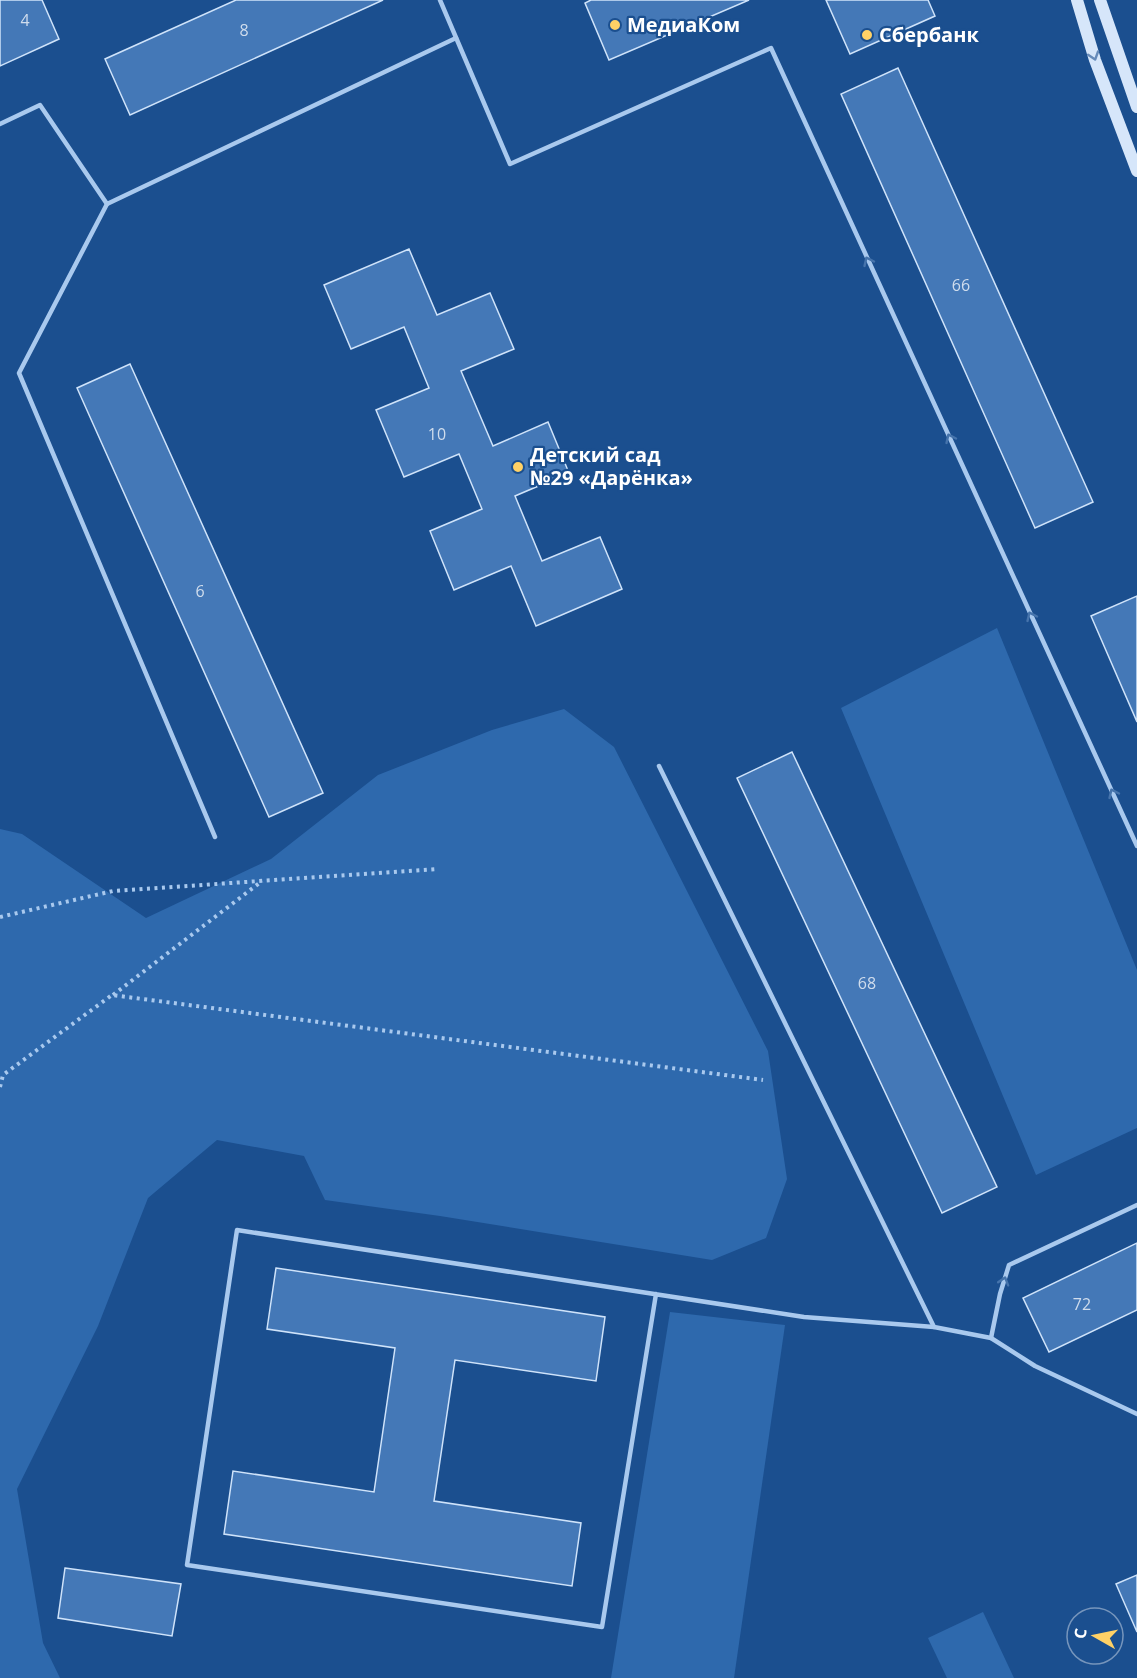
<svg xmlns="http://www.w3.org/2000/svg" width="1137" height="1678" font-family="'Open Sans',sans-serif">
<rect width="100%" height="100%" fill="#1b4f8f"/>
<g fill="#2e69ad">
<path d="M997,628L1137,970V1128L1036,1175L841,708Z"/>
<path d="M564,709L614,747L768,1051L787,1179L766,1238L712,1260L440,1216L325,1200L304,1156L217,1140L148,1198L98,1326L17,1489L43,1643L60,1678H0V829L22,834L146,918L271,859L378,775L492,730Z"/>
<path d="M670,1312L785,1325L734,1678H611Z"/>
<path d="M983,1612L1014,1678H947L928,1638Z"/>
</g>
<g fill="#4478b7" stroke="#cfe3fa" stroke-width="1.5">
<path d="M0,0H42L59,39L0,66Z"/>
<path d="M236,0H383L130,115L105,59Z"/>
<path d="M591,0H749L609,60L585,3Z"/>
<path d="M826,0H928L935,16L850,54Z"/>
<path d="M898,68L1093,502L1035,528L841,94Z"/>
<path d="M409,249L437,315L490,293L514,349L461,371L493,446L548,422L569,473L515,496L542,561L600,537L622,589L536,626L511,566L454,590L430,531L482,509L459,454L404,477L376,410L429,388L404,327L351,349L324,285Z"/>
<path d="M130,364L323,793L269,817L77,388Z"/>
<path d="M1137,596V722L1091,616Z"/>
<path d="M792,752L997,1187L942,1213L737,778Z"/>
<path d="M1137,1243V1310L1049,1352L1023,1298Z"/>
<path d="M276,1268L605,1317L596,1381L455,1360L434,1501L581,1523L572,1586L224,1534L233,1471L374,1492L395,1348L267,1329Z"/>
<path d="M65,1568L181,1584L172,1636L58,1618Z"/>
<path d="M1137,1575V1632L1116,1584Z"/>
</g>
<g fill="none" stroke-linecap="round" stroke-linejoin="round">
<g stroke="#a9c9ee" stroke-width="4" stroke-dasharray="3 4.5" stroke-linecap="butt">
<path d="M0,917L113,891L437,869"/>
<path d="M113,995L262,881"/>
<path d="M0,1087L3,1075L112,995L763,1080"/>
</g>
<g stroke="#a9c9ee" stroke-width="4.5">
<path d="M440,0L510,164L771,48L1137,846"/>
<path d="M0,124L40,105L107,204L456,38"/>
<path d="M107,204L19,373L215,837"/>
<path d="M659,766L934,1327L991,1338L1035,1366L1137,1414"/>
<path d="M656,1294L602,1627L187,1565L237,1230L804,1317L934,1327"/>
<path d="M991,1338L1000,1294L1009,1265L1137,1205"/>
</g>
<g stroke="#d6e6fa" stroke-width="12">
<path d="M1077,0L1095,60L1137,171"/>
<path d="M1100,0L1137,107"/>
</g>
</g>
<defs><path id="oneway-chevron" d="M-2-3.5L2.5 0L-2 3.5" fill="none" stroke-width="1.6" stroke-linecap="round" stroke-linejoin="round" transform="scale(1.5)"/></defs>
<use stroke="#668bba" href="#oneway-chevron" transform="translate(1094 56) rotate(72)"/>
<g stroke="#4674ac">
<use href="#oneway-chevron" transform="translate(868 261) rotate(-115)"/>
<use href="#oneway-chevron" transform="translate(950 438) rotate(-115)"/>
<use href="#oneway-chevron" transform="translate(1031 616) rotate(-115)"/>
<use href="#oneway-chevron" transform="translate(1113 793) rotate(-115)"/>
<use href="#oneway-chevron" transform="translate(1004 1281) rotate(-73)"/>
</g>
<g fill="#ffd166" stroke="#1b4f8f" stroke-width="2">
<circle cx="615" cy="25" r="6"/>
<circle cx="867" cy="35" r="6"/>
<circle cx="518" cy="467" r="6"/>
</g>
<g text-anchor="middle" stroke-width="4.5" stroke-linejoin="round" paint-order="stroke">
<g font-size="16" fill="#d0dded">
<text x="25" y="26">4</text>
<text x="244" y="36">8</text>
<text x="961" y="291">66</text>
<text x="437" y="440">10</text>
<text x="200" y="597">6</text>
<text x="867" y="989">68</text>
<text x="1082" y="1310">72</text>
</g>
<g font-size="20" font-weight="bold" fill="#fff" stroke="#1b4f8f" text-anchor="start">
<text x="627" y="32">МедиаКом</text>
<text x="879" y="42">Сбербанк</text>
<text x="530" y="462">Детский сад<tspan x="530" dy="23">№29 «Дарёнка»</tspan></text>
</g>
</g>
<g transform="translate(1095 1636) rotate(279)"><circle r="28" fill="#1b4f8f" stroke="#7695bc" stroke-width="1.5"/>
<path d="M0-4.5L10 22L0 15L-10 22Z" fill="#ffd166"/>
<text y="-9" font-size="16" font-weight="bold" text-anchor="middle" fill="#ffffff">С</text>
</g>
</svg>
